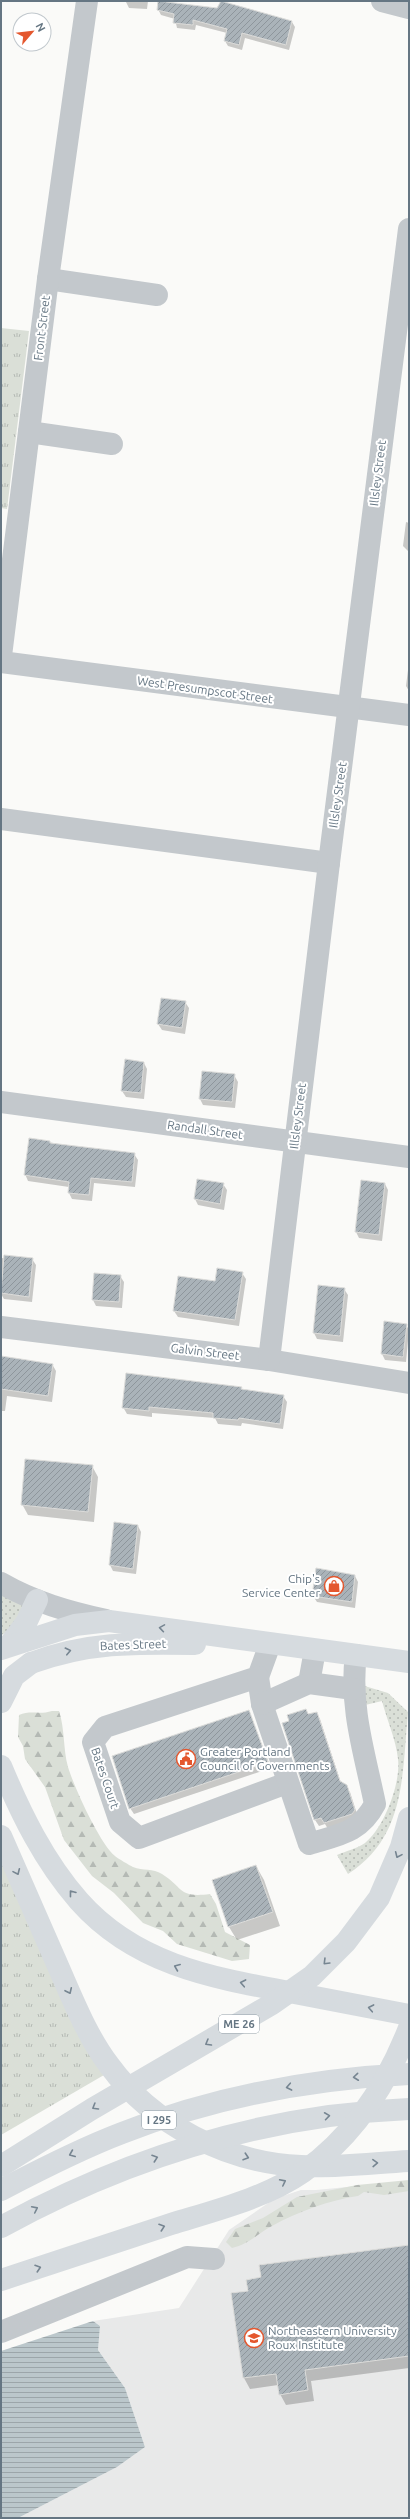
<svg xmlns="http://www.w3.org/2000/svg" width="410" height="2519" font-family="Ubuntu,sans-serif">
<defs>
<pattern id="grass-dots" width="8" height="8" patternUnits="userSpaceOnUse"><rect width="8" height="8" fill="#dadfd7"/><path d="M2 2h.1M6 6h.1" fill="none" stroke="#b4b9b4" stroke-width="1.8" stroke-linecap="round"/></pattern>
<pattern id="forest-firs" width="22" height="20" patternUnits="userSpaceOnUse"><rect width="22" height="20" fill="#dadfd7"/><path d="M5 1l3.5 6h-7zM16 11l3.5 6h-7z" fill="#b4b9b4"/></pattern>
<pattern id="park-tufts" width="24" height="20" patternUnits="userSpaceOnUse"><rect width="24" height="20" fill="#dadfd7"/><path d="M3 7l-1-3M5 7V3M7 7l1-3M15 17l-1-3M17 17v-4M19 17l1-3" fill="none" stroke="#b4b9b4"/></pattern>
<pattern id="water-rules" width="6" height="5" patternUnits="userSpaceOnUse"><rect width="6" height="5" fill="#bbc7cb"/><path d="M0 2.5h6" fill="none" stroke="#9ca6aa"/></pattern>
<pattern id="building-hatch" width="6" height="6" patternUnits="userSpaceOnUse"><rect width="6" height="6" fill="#aab3b9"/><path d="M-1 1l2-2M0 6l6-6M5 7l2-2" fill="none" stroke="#8e969c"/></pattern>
</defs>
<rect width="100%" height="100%" fill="#fafaf8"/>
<path fill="#e8e9e9" d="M409,2181V2518H18L117,2467L145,2447L125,2388L98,2350L100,2326L93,2321L179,2308L229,2230L274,2199L301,2190H316Z"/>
<g fill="url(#grass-dots)">
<path d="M1,1586L31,1601L19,1627L1,1635Z"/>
<path d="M358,1684L388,1693L408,1712C402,1775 406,1837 348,1874L337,1855C346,1851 358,1848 365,1843C384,1828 401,1783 398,1759C396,1740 387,1720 382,1701L361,1706Z"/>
</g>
<g fill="url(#forest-firs)">
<path d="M52,1711H59C65,1729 63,1749 68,1767C74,1787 100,1844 115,1856C117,1858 131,1866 133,1867C143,1871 153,1868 162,1874C184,1888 178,1898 210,1894L216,1904L225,1932L250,1945L249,1959L232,1961L177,1944L163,1931L143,1923L114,1893L92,1876L64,1840L45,1787L25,1759L23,1746L18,1737L19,1715C30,1710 40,1715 52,1711Z"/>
<path d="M409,2180V2191L384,2195L364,2192L358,2196C330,2200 297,2212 272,2226C257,2234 248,2245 232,2248L226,2242L235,2229L263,2218L297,2197L357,2185Z"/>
</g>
<g fill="url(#park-tufts)">
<path d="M1,328L29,331L7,509L1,508Z"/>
<path d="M1,1860L104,2075L1,2135Z"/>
</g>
<path fill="url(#water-rules)" d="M93,2321L100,2326L98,2350L125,2388L145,2447L117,2467L18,2518H1V2351Z"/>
<g fill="#0003">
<path d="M148,1L147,9L129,8L126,2Z"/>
<path d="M220,2L292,22L295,27L289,50L245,38L242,50L228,46L225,41L227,33L196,25L195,30L177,28L175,19L161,15L158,9H218Z"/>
<path d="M406,522L409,523V552L403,546Z"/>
<path d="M409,662V691L406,686Z"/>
<path d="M162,999L185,1002L189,1008L185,1034L162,1030L158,1024Z"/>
<path d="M144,1063L147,1069L144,1099L126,1097L122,1091Z"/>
<path d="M234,1075L238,1082L235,1108L203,1105L200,1099Z"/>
<path d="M30,1139L94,1150L134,1154L138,1160L135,1187L94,1183L92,1201L72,1199L69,1193V1187L28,1181L25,1174Z"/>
<path d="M198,1180L223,1184L227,1190L224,1210L198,1205L195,1199Z"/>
<path d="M385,1184L388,1190L382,1241L359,1238L356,1232Z"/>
<path d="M1,1258L32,1259L36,1265L32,1302L4,1299L1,1294Z"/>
<path d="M242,1273L246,1279L239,1326L178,1317L174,1311Z"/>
<path d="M120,1276L124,1282L122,1308L96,1306L93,1300Z"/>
<path d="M344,1289L348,1295L343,1342L317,1339L314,1333Z"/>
<path d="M406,1325L409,1330L406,1362L385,1360L382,1354Z"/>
<path d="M1,1358L52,1364L56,1371L52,1402L7,1396L5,1411H1Z"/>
<path d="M241,1388L243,1391L283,1396L287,1402L283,1429L242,1423L241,1426L218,1424L215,1418L152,1413V1417L127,1414L123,1407Z"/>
<path d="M92,1466L98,1477L94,1522L28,1515L22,1504Z"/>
<path d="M115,1523L138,1526L141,1532L136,1574L113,1571L110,1565Z"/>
<path d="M355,1576L358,1582L355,1608L317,1602L313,1596Z"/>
<path d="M306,1710L309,1715L316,1713L320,1719L341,1783L350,1792L358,1817L328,1829L325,1824L319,1826L315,1820L290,1722Z"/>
<path d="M249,1711L271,1768L134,1814L130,1808Z"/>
<path d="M256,1866L264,1880L280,1926L237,1940L229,1927L213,1881Z"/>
<path d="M409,2246V2368L311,2381L314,2401L286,2405L280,2394L278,2385L250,2389L244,2378L232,2294L249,2292Z"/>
</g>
<g fill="url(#building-hatch)" stroke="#dcdcda">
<path d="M158,1L217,8L221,1L292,21L286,45L242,33L239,45L224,41L227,29L193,20V25L173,23L174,14L157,10Z"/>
<path d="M161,998L186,1001L182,1028L157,1024Z"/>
<path d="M125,1059L144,1062L141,1093L121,1091Z"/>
<path d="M202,1071L235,1074L232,1102L199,1099Z"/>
<path d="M29,1138L50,1141V1143L135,1153L132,1182L91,1178L89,1195L68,1193L69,1182L24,1175Z"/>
<path d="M197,1179L224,1183L220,1204L194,1199Z"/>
<path d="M361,1180L385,1183L379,1235L355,1232Z"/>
<path d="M4,1255L33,1258L29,1297L1,1293Z"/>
<path d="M217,1268L243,1272L235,1320L173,1311L178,1276L215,1281Z"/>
<path d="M94,1273L121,1275L119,1302L92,1300Z"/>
<path d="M318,1285L345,1288L340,1336L313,1333Z"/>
<path d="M384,1321L407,1324L403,1357L381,1354Z"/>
<path d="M1,1356L53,1364L48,1396L1,1389Z"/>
<path d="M126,1373L242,1387L241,1389L284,1395L280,1424L239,1418L238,1420L213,1418V1413L149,1407V1411L122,1408Z"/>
<path d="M25,1459L93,1465L88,1512L21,1505Z"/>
<path d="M114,1522L138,1525L133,1569L109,1565Z"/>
<path d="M316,1568L355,1575L352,1602L312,1596Z"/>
<path d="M306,1709L308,1714L317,1712L340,1781L347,1785L355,1810L352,1814L324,1823L321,1818L314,1820L282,1723L289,1721L287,1715Z"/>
<path d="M249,1710L268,1762L129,1809L112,1756Z"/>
<path d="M256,1865L273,1912L228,1927L212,1880Z"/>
<path d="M409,2245V2356L305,2370L308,2390L279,2395L276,2374L243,2378L231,2293L248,2291L246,2280L261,2277L259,2265Z"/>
</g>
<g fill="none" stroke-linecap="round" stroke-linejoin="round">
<g stroke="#c3c8cc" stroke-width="22">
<path d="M382,1L409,8"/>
<path d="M48,279L157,295"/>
<path d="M29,432L112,444"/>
<path d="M1,656L48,279L87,1"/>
<path d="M1,662L409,715"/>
<path d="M1,819L329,863"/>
<path d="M1,1102L409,1157"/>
<path d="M1,1327L269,1360L409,1383"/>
<path d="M269,1360L329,863L409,229"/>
<path d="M1,1583C34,1602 69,1612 106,1620"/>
<path d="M270,1644L258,1677L105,1727L93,1742L120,1822L139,1838L287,1783"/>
<path d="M258,1677L262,1704L309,1844C338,1835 360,1833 375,1804C365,1755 349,1706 356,1655"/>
<path d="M309,1683L315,1650"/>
<path d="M262,1704L309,1683L353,1689"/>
<path d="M1,2332L187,2257L214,2259"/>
</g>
<g stroke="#d6dbdf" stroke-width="22">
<path d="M10,1644L26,1623L37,1600"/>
<path d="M1,1649L75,1625L109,1621L409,1662"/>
<path d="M31,1663C89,1642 134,1643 195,1644"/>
</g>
<g stroke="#d6dbdf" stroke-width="22">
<path d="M1,1702L14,1676L31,1663"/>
<path d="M1,1766C21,1814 44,1861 79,1901C134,1963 208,1977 284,1991C326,1999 367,2007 409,2015"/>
<path d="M1,1836C20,1880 39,1923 58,1966C73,2000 87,2036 109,2065C152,2124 227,2163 301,2166C336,2168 373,2163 409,2161"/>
<path d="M1,2166L92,2109L272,2004L312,1976L346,1942L379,1898L401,1847L409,1818"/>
<path d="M1,2190C41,2169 80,2149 122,2133C213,2097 311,2079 409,2074"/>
<path d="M1,2227C127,2158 265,2115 409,2109"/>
<path d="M1,2280C58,2261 114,2243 171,2224C213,2211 266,2198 303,2172C353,2137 387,2084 409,2028"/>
</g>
</g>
<defs><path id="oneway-chevron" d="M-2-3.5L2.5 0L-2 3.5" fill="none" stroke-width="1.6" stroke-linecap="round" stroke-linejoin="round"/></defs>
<g stroke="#768591">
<use href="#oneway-chevron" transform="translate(162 1628) rotate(-171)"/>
<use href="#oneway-chevron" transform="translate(68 1651) rotate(-13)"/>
<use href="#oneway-chevron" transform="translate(398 1855) rotate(114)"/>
<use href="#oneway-chevron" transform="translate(17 1872) rotate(66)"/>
<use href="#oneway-chevron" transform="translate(72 1893) rotate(-128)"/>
<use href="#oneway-chevron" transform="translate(326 1962) rotate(135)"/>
<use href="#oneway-chevron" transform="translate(177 1967) rotate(-158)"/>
<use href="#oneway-chevron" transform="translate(243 1983) rotate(-169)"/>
<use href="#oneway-chevron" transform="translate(69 1991) rotate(65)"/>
<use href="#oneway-chevron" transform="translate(371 2008) rotate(-169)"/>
<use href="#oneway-chevron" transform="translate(208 2043) rotate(150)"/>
<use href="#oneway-chevron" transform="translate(356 2077) rotate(174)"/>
<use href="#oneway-chevron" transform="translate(289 2087) rotate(169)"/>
<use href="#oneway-chevron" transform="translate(95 2107) rotate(149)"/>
<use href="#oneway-chevron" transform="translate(327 2116) rotate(-8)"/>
<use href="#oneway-chevron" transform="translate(72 2154) rotate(157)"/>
<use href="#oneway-chevron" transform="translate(246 2157) rotate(18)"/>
<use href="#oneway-chevron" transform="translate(155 2158) rotate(-19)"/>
<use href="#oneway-chevron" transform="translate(375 2163) rotate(-2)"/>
<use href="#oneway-chevron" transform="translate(283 2182) rotate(-27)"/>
<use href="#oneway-chevron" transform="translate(35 2209) rotate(-26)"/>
<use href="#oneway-chevron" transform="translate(162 2227) rotate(-19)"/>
<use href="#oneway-chevron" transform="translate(38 2268) rotate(-18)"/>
</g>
<defs>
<symbol id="shop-ring" viewBox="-11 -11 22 22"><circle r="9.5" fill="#fff" stroke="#e4572e" stroke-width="1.5"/><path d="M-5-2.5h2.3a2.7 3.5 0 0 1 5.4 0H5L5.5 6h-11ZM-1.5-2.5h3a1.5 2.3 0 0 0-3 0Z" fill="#e4572e"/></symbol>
<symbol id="civic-ring" viewBox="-11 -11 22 22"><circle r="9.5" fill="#fff" stroke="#e4572e" stroke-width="1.5"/><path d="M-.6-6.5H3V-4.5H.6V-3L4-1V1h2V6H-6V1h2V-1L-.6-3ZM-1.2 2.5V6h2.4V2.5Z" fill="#e4572e"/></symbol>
<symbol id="university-ring" viewBox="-11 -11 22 22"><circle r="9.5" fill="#fff" stroke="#e4572e" stroke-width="1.5"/><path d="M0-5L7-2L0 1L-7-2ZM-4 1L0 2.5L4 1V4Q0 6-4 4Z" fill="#e4572e"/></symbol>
</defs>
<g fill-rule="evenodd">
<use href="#shop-ring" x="323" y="1575" width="22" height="22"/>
<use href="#civic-ring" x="175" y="1748" width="22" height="22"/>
<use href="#university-ring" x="243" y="2327" width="22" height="22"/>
</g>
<g text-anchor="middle" stroke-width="4" stroke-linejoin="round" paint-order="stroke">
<g fill="#fff" stroke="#939fa8" stroke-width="1">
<rect x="219" y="2015" width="40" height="18" rx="3"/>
<rect x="142" y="2111" width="34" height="18" rx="3"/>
</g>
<g font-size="11" font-weight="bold" fill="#657683">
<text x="239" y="2028">ME 26</text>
<text x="159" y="2124">I 295</text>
</g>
<g font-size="12" fill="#657683" stroke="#fff">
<text transform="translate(42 328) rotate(-83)" y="4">Front Street</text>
<text transform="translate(378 473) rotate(-83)" y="4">Illsley Street</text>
<text transform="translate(205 690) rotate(8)" y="4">West Presumpscot Street</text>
<text transform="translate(338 795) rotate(-82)" y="4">Illsley Street</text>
<text transform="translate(298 1116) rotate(-83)" y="4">Illsley Street</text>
<text transform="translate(205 1130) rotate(8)" y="4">Randall Street</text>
<text transform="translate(205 1352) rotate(7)" y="4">Galvin Street</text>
<text transform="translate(133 1645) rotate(-2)" y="4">Bates Street</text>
<text transform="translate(105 1778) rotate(71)" y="4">Bates Court</text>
</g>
<g font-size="12" fill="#657683" stroke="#fff" text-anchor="start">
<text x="320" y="1583" text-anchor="end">Chip's<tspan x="320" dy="14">Service Center</tspan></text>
<text x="200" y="1756">Greater Portland<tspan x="200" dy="14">Council of Governments</tspan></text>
<text x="268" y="2335">Northeastern University<tspan x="268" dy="14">Roux Institute</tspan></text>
</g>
</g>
<rect width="410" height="2519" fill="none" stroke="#657683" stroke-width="4"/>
<g transform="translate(32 32) rotate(62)"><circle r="19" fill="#ffffff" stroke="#c1c8cd"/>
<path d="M0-3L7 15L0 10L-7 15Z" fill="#e4572e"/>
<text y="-6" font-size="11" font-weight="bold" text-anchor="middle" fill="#657683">N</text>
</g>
</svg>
